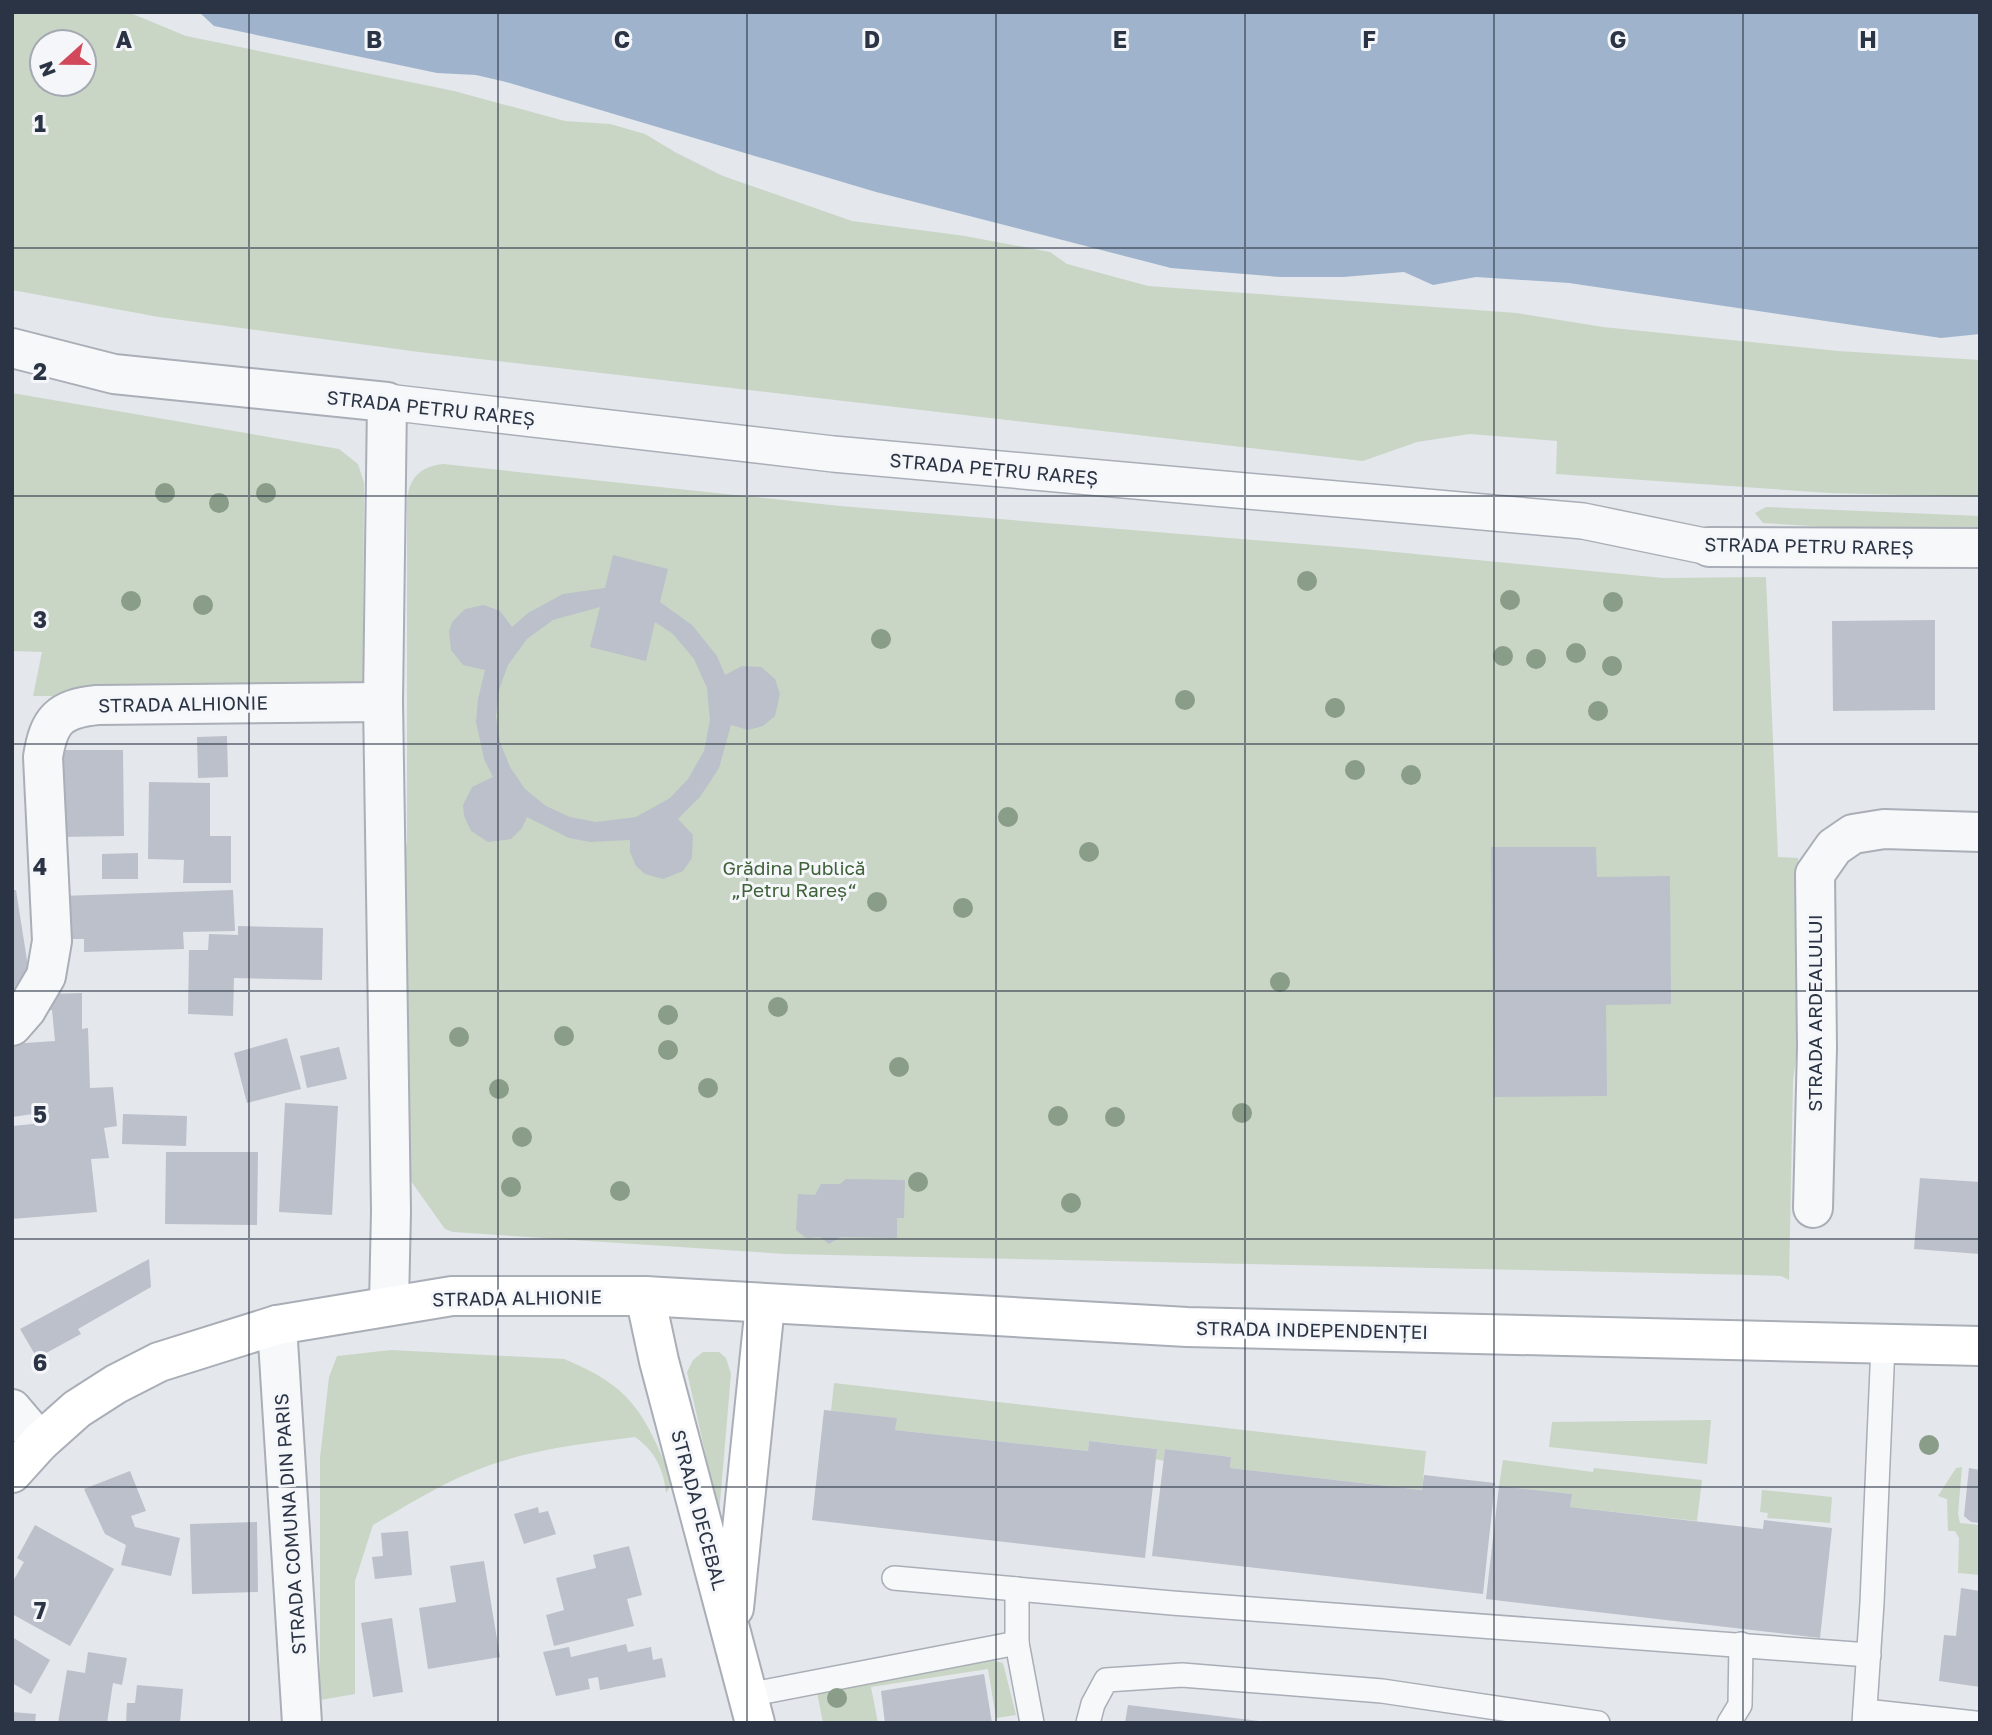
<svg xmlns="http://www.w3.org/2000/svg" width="1992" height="1735" font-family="'Golos Text',sans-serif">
<rect width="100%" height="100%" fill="#e4e7ec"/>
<g fill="#c9d6c5" fill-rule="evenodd">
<path d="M12,12H128L186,36L454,91L565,121L610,124L645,134L675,152L723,176L852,221L965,236L1050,252L1067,264L1148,286L1517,313L1603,327L1838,351L1980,360V497L1829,493L1556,474L1557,441L1470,434L1417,442L1363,461L419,352L159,317L12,290ZM42,42H84V84H42Z"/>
<path d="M12,393L339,449L358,464L364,483L363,696H33L42,652L12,651Z"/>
<path d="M443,464L840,506L1364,549L1663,578L1766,577L1778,857L1798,858L1801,1019L1793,1081L1789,1280L1781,1276L1752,1275L785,1254L453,1232L445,1229L408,1177L405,844L407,845V500C409,478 421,466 443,464Z"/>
<path d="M1766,507L1980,516V530L1863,529L1763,523L1755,513Z"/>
<path d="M391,1350L564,1359C635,1388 644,1415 673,1481L666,1493C664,1469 654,1450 635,1437C581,1444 523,1450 472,1472C437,1486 406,1506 373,1525L355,1581V1694L320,1700V1458L329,1377L337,1356Z"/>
<path d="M703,1352H719L726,1358L731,1374L719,1514L687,1372L693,1360Z"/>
<path d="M834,1383L1426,1451L1422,1490L1230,1468L1231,1457L1165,1449L1164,1461L1156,1459L1157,1449L1089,1441L1088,1451L895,1430L896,1418L831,1411Z"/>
<path d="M1711,1420L1707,1464L1549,1447L1552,1422Z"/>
<path d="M1503,1460L1593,1472L1594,1468L1702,1480L1697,1521L1570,1507L1571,1494L1499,1486Z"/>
<path d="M1962,1467L1958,1514L1960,1523L1980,1525V1575L1958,1573L1959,1538L1955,1531H1948L1947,1499L1938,1496L1956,1468Z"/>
<path d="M1762,1490L1832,1497L1830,1523L1767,1518L1768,1513L1760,1512Z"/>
<path d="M981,1658L1003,1663L1016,1715L996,1718L988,1669L871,1687L878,1723H823L817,1692Z"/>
</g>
<path fill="#9fb4cc" d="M199,12H1980V334L1941,338L1569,283L1476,277L1433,285L1404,272L1343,277H1280L1171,268L876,192L506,82L476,75L437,73L214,26Z"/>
<g fill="#bbc0ca" fill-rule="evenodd">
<path d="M613,555L668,569L660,602L692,625L717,656L725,675L742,666L761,667L775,679L780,694L775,716L763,726L748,730L731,725L719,768L700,797L678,819L693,835L692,858L683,871L663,879L645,874L636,866L630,852V840L590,842L569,838L527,817L522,828L511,839L488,842L471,831L464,816L463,805L472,787L493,777L484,759L476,722L478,699L485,670L463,665L451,650L449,632L452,622L465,609L484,605L500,611L512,627L528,613L563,594L605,588ZM600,607L590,647L646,661L655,622L673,634L694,659L707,688L710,720L704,751L688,779L670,798L636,817L596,822L570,817L546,806L525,789L510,767L500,742L496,716L499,690L508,665L527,639L553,620Z"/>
<path d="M1935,620V710L1833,711L1832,621Z"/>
<path d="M227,736L228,777L198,778L197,737Z"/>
<path d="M58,750H123L124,836L59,837Z"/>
<path d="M149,782L210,783V836H231V883H183L184,860L148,859Z"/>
<path d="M1491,847H1596L1597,877L1670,876L1671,1004L1606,1005L1607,1096L1494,1097Z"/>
<path d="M138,853V879H102V854Z"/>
<path d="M12,890H16L31,986L14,988L15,1000H12Z"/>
<path d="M233,890L235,931L183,932L184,949L84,952V939H63L61,896Z"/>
<path d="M238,926L323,928L322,980L234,978L233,1016L188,1014L189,950H208L209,934L238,935Z"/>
<path d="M82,993V1029L88,1028L90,1088L113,1087L117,1126L104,1128L109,1158L91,1159L97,1212L12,1219V1126L33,1124V1114L12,1117V1044L55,1041L52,1010L41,1011L51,994Z"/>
<path d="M287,1038L301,1089L247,1103L234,1053Z"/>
<path d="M339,1047L347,1079L307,1088L300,1056Z"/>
<path d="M285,1103L338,1106L332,1215L279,1212Z"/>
<path d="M123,1114L187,1116L186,1146L122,1144Z"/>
<path d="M166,1152H258L257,1225L165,1224Z"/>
<path d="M1920,1178L1980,1182V1254L1914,1249Z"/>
<path d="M846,1179L905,1180L904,1218H897V1238L840,1237L829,1244L820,1237L806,1238L796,1230L798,1194L815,1195L821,1184H840Z"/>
<path d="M149,1259L151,1287L78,1329L81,1334L37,1358L20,1329Z"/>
<path d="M824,1410L897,1418L895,1430L1088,1451L1089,1441L1157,1449L1145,1558L812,1520Z"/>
<path d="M1165,1449L1231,1457L1230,1468L1422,1490L1424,1475L1495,1483L1483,1594L1152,1556Z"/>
<path d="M1969,1468L1980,1470V1523L1971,1522L1964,1516Z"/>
<path d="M130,1471L146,1511L131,1516L135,1527L180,1538L171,1576L121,1565L126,1545L105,1534L84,1489Z"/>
<path d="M1499,1486L1572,1494L1570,1507L1763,1529L1764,1520L1832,1528L1820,1638L1486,1599Z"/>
<path d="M538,1507L539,1513L548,1511L556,1534L524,1544L514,1514Z"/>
<path d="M257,1522L258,1592L192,1594L190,1524Z"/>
<path d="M35,1525L114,1569L70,1646L12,1614V1583L24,1562L17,1558Z"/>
<path d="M408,1531L412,1575L375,1579L372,1557L383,1556L381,1533Z"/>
<path d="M629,1546L642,1595L627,1599L634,1626L554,1646L546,1615L564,1610L556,1578L596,1568L593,1555Z"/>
<path d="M484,1561L500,1657L428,1669L419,1608L456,1602L450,1566Z"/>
<path d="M1961,1588L1980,1591V1687L1939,1681L1944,1635L1956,1636Z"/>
<path d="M392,1618L403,1692L373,1697L361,1623Z"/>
<path d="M12,1637L50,1660L31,1694L12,1683Z"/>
<path d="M626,1644L628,1652L651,1647L653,1660L662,1658L666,1677L600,1690L598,1677L588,1679L590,1689L556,1696L543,1652L569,1647L571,1657Z"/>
<path d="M88,1652L127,1658L122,1685L113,1683L107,1723H58L67,1670L85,1673Z"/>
<path d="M984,1674L992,1723H885L881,1691Z"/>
<path d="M137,1685L183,1689L180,1723H126L127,1703H135Z"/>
<path d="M1128,1705L1259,1721V1723H1125Z"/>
<path d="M12,1712L36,1714L35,1723H12Z"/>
</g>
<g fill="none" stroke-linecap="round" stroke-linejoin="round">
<defs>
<g id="service">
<path d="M894,1578L1172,1603L1869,1655"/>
<path d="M1017,1589V1643L1032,1723"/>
<path d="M748,1695L1017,1643"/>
<path d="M1865,1711L1975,1723"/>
<path d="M1088,1723L1093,1704L1106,1680L1182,1675L1382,1691L1598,1723"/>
<path d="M1729,1723L1740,1705L1741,1644"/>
<path d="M1864,1723L1872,1603L1883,1345"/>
</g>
<path id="pedestrian" d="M387,402L833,454L1583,521L1709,547"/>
<g id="minor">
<path d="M12,348L114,374L387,402L383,702L391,1211L389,1304"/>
<path d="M1709,547L1980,548"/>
<path d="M12,1026L26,1010L46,976L52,941L43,757C49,720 59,709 97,705L383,702"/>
<path d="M1813,1208L1817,1047L1815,874L1834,847L1853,834L1884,829L1980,832"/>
<path d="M277,1325L302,1723"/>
<path d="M12,1409L40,1442"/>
</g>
<g id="secondary">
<path d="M645,1296L659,1361L755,1723"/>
<path d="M12,1473L40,1442L77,1409L116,1384L159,1362L277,1325L452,1296H645L1187,1327L1980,1346"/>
<path d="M734,1608L765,1305"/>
</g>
</defs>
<use href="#service" stroke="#a9aeb7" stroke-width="26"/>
<use href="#pedestrian" stroke="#a9aeb7" stroke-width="38"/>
<use href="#minor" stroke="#a9aeb7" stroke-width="42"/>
<use href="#secondary" stroke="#a9aeb7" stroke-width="42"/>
<use href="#service" stroke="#f7f8fa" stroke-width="23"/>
<use href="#pedestrian" stroke="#f7f8fa" stroke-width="35"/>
<use href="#minor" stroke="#f7f8fa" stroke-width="38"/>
<use href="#secondary" stroke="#fff" stroke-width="38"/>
</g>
<g fill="#899d89">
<circle cx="165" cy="493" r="10"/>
<circle cx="266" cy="493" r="10"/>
<circle cx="219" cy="503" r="10"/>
<circle cx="1307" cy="581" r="10"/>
<circle cx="1510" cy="600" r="10"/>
<circle cx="131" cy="601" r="10"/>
<circle cx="1613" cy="602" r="10"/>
<circle cx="203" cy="605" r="10"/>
<circle cx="881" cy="639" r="10"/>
<circle cx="1576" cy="653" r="10"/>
<circle cx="1503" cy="656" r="10"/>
<circle cx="1536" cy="659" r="10"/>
<circle cx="1612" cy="666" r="10"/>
<circle cx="1185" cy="700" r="10"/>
<circle cx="1335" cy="708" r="10"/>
<circle cx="1598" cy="711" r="10"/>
<circle cx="1355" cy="770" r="10"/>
<circle cx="1411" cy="775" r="10"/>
<circle cx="1008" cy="817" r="10"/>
<circle cx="1089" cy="852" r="10"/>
<circle cx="877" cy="902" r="10"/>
<circle cx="963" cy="908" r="10"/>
<circle cx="1280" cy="982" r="10"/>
<circle cx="778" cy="1007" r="10"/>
<circle cx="668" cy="1015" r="10"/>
<circle cx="564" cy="1036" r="10"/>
<circle cx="459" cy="1037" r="10"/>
<circle cx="668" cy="1050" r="10"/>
<circle cx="899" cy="1067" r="10"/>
<circle cx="708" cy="1088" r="10"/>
<circle cx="499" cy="1089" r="10"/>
<circle cx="1242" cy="1113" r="10"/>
<circle cx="1058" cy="1116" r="10"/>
<circle cx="1115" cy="1117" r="10"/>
<circle cx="522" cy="1137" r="10"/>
<circle cx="918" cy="1182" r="10"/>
<circle cx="511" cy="1187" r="10"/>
<circle cx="620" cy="1191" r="10"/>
<circle cx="1071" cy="1203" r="10"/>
<circle cx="1929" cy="1445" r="10"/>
<circle cx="837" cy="1698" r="10"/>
</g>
<path fill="none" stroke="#2b3445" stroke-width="2" stroke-opacity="0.55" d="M249,12V1723M498,12V1723M747,12V1723M996,12V1723M1245,12V1723M1494,12V1723M1743,12V1723M12,248H1980M12,496H1980M12,744H1980M12,991H1980M12,1239H1980M12,1487H1980"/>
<g text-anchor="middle" stroke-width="6" stroke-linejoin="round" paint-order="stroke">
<g font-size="19" fill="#2b3445" stroke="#f4f6f9">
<text transform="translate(431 408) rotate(6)" y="7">STRADA PETRU RAREȘ</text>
<text transform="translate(994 469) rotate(5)" y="7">STRADA PETRU RAREȘ</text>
<text transform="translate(1809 546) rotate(1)" y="7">STRADA PETRU RAREȘ</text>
<text transform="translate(183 704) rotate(-1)" y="7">STRADA ALHIONIE</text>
<text transform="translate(1815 1013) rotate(-90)" y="7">STRADA ARDEALULUI</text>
<text transform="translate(517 1298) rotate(-1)" y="7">STRADA ALHIONIE</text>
<text transform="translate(1312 1330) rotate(1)" y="7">STRADA INDEPENDENȚEI</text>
<text transform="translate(699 1510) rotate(75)" y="7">STRADA DECEBAL</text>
<text transform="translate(290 1524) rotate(-94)" y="7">STRADA COMUNA DIN PARIS</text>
</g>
<g font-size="19" fill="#3f6138" stroke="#f4f6f9">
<text x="794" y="875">Grădina Publică<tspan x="794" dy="22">„Petru Rareș“</tspan></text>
</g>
</g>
<g font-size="23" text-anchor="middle" font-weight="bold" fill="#2b3445" stroke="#f4f6f9" stroke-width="6" stroke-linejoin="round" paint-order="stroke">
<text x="124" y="48">A</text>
<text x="374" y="48">B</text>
<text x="622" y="48">C</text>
<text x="872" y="48">D</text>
<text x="1120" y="48">E</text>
<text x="1369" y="48">F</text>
<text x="1618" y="48">G</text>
<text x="1868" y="48">H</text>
<text x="40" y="132">1</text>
<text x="40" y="380">2</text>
<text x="40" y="628">3</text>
<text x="40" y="875">4</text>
<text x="40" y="1123">5</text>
<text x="40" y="1371">6</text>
<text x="40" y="1619">7</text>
</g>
<rect width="1992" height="1735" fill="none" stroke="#2b3445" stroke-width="28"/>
<g transform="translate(63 63) rotate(249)"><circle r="33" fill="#f4f6f9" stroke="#a4a8b1" stroke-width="2"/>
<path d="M0-5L12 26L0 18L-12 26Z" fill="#d1495b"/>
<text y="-10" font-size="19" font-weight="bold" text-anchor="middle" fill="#2b3445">N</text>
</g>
</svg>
